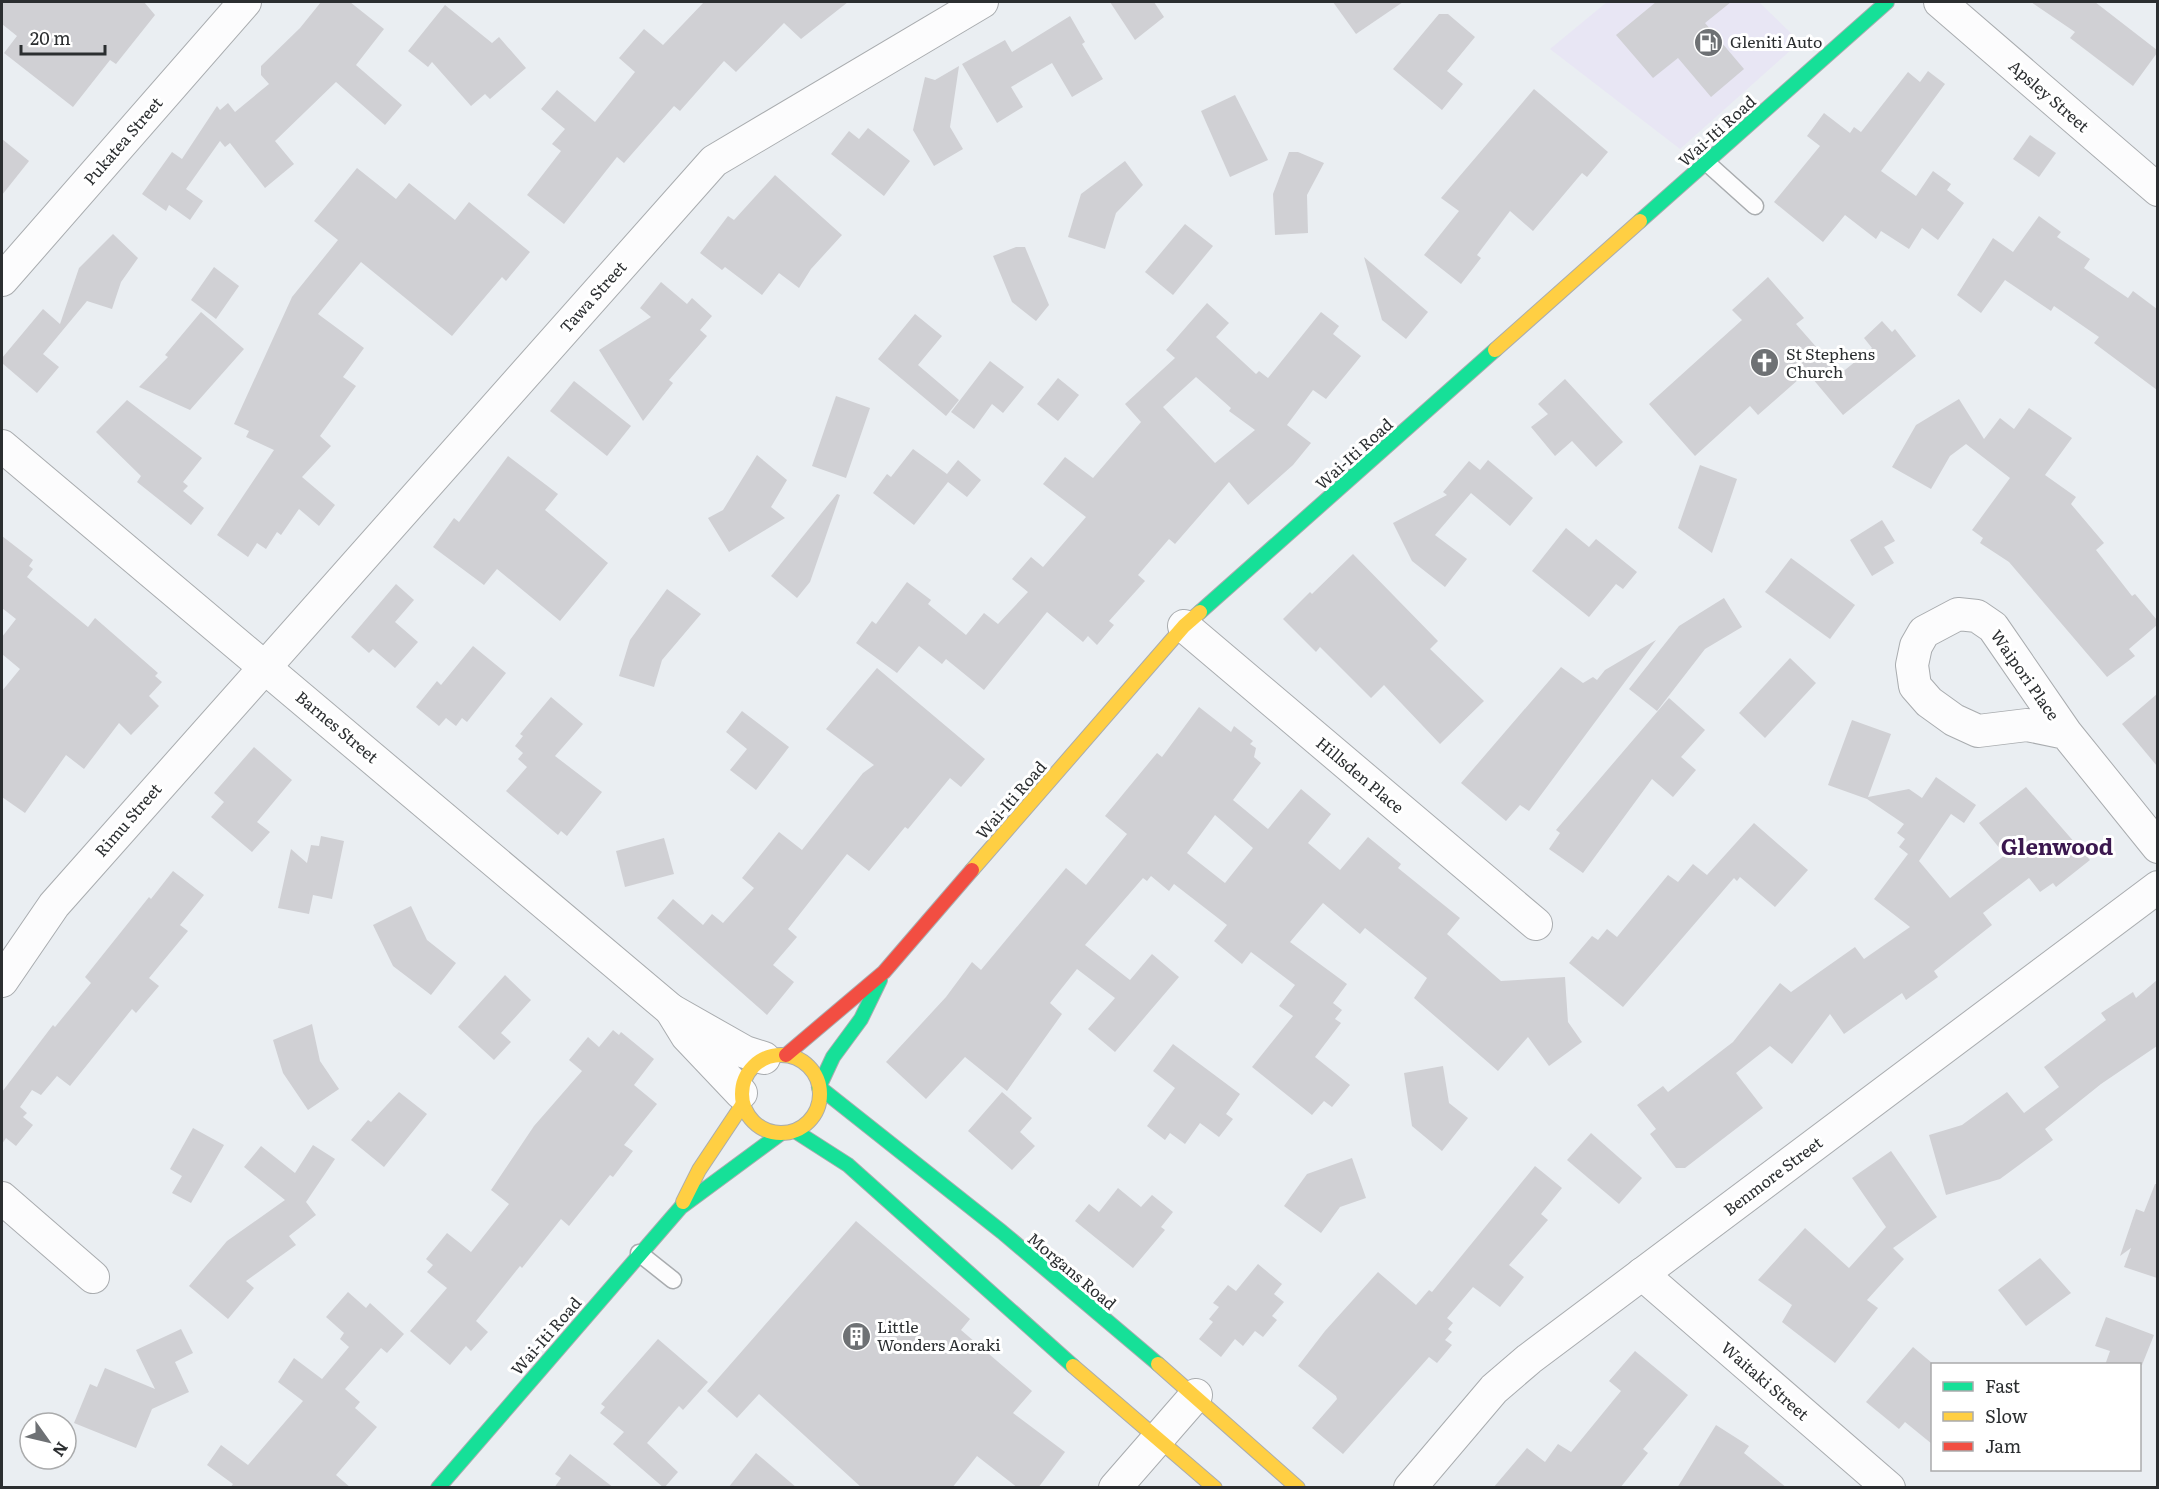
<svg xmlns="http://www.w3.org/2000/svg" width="2159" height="1489" font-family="Literata,serif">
<rect width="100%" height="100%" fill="#eaeef2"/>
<path fill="#e8e6f4" d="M1607,2H1759L1800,42L1680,149L1550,49Z"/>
<g fill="#d0d0d4" fill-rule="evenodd">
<path d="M2,2H144L155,15L116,64L110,60L73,107L4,53L17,36L2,24Z"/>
<path d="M321,2H350L384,29L356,65L402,105L385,125L336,82L275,141L294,164L265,188L230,143L225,147L220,141L186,189L203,201L190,220L169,205L166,211L142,194L172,152L182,159L217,106L220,110L228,103L235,112L269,84L261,75V66L300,28Z"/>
<path d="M704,2H848L801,39L784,23L736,72L724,61L680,111L674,106L624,163L617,157L564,224L527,195L561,151L552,144L565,129L541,109L557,90L595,122L635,72L619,58L644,29L663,45Z"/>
<path d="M1110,2H1154L1164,17L1135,40Z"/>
<path d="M1333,2H1403L1356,34Z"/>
<path d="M1656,2H1731L1705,23L1744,69L1711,97L1678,58L1653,78L1616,35Z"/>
<path d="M2031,2H2095L2157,50V53L2133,86L2070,38L2075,32Z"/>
<path d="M445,5L492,43L499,37L526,68L490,99L485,94L471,106L432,62L428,67L408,51Z"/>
<path d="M1439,14H1448L1475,37L1447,71L1463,84L1442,110L1393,69Z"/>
<path d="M1070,16L1085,42L1082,44L1103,79L1072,97L1052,63L1011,87L1023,107L997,123L962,64L1005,40L1012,52Z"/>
<path d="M959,66L950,127L963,149L934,166L913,130L925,77L935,80Z"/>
<path d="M1928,71L1945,84L1881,171L1916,196L1933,171L1951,184L1947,190L1964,203L1938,240L1922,228L1909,249L1881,231L1876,239L1845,215L1823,242L1774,202L1820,146L1807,136L1824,113L1850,133L1854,127L1861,132L1908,72L1920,82Z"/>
<path d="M1534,89L1608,152L1587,177L1582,173L1533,231L1510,211L1477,255L1481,258L1461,284L1424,255L1459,211L1441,198Z"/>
<path d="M1235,95L1268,160L1230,177L1201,111Z"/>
<path d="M868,128L910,161L884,196L831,154L849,131L859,139Z"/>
<path d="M2030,135L2056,153L2039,177L2013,159Z"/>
<path d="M2,139L29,161L2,195Z"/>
<path d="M1289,152H1298L1324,163L1307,195L1308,233L1275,235L1273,194Z"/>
<path d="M1125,161L1143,185L1116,213L1105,249L1068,237L1081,194Z"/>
<path d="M357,168L396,199L409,183L455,220L469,202L530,252L506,281L502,277L452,336L361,262L318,314L364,348L343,377L356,386L320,436L331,446L302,477L335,505L319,526L299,509L281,535L277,532L266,549L257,543L248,557L217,535L274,450L246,437L249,431L234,424L292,297L338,240L314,221Z"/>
<path d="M775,175L842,235L811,269L799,288L779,273L762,295L725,267L722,270L700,253L728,216L734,220Z"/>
<path d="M2039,216L2061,232L2057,237L2090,259L2084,268L2128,298L2133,291L2157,309V390L2094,343L2099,337L2054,306L2051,311L2005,280L1981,313L1957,295L1993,238L2013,252Z"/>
<path d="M1185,224L1213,246L1173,295L1145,272Z"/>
<path d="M113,234L138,258L121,282L112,309L87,301L43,354L59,367L37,393L2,363V358L43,309L60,324L79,268Z"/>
<path d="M1016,247H1025L1049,305L1036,321L1012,302L993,256Z"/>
<path d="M1364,257L1428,312L1406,339L1382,320Z"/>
<path d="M214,267L239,286L216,319L191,300Z"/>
<path d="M1768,277L1804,318L1796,324L1840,374L1872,348L1864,338L1882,321L1892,332L1895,329L1916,356L1843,415L1807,372L1758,415L1750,406L1695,456L1649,404L1742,320L1732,310Z"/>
<path d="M661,282L687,304L692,298L712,316L700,330L707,336L669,380L673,383L643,421L599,350L651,317L640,308Z"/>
<path d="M1207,303L1229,323L1216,337L1256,374L1259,371L1268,378L1321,312L1339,326L1333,334L1361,356L1326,399L1313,390L1287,425L1311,443L1293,465L1248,505L1229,482L1175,544L1169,539L1138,575L1145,581L1109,621L1114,625L1097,645L1088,636L1083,642L1047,612L984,690L946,659L942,664L919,646L897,673L856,643L872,621L876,624L907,582L931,600L928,604L966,635L984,613L998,624L1028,592L1012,579L1031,557L1043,567L1086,517L1043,484L1065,457L1093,478L1141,422L1125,404L1175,358L1166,350ZM1196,377L1231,408L1229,411L1255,430L1215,463L1163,407Z"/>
<path d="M201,312L244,349L190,410L139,387L168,357L165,355Z"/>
<path d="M915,314L942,336L918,365L959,400L946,416L878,359Z"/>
<path d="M990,361L1024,387L1003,413L992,404L974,429L951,412Z"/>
<path d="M1058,378L1079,395L1058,421L1037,404Z"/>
<path d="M1565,379L1623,442L1596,467L1572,441L1555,456L1531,427L1548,414L1538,404Z"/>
<path d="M574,381L631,426L607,456L550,411Z"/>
<path d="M836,396L870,408L846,478L812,466Z"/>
<path d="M1959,399L1984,439L2000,418L2014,429L2029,408L2072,438L2045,475L2076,497L2071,504L2104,543L2096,550L2132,596L2135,594L2157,620V625L2129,649L2135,656L2107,677L2009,562L1980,543L1983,538L1972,530L2010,478L1966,444L1950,456L1931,489L1892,467L1916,425Z"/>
<path d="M127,400L202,458L183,482L188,486L183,491L204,508L191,525L137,482L141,476L96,432Z"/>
<path d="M913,449L947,474L958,460L981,480L967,497L948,482L914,525L873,493L887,474L891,477Z"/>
<path d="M757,455L787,480L771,507L785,518L729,552L708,518L723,510Z"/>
<path d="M508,456L558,494L545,510L608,563L560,621L497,569L484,585L433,547L454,518L459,522Z"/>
<path d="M1488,460L1533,498L1510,526L1471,493L1435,535L1467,559L1445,587L1412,561L1393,523L1447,495L1443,492L1469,461L1480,470Z"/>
<path d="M1700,465L1737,479L1712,553L1678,528Z"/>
<path d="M837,494L840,495L810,582L797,598L771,576Z"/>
<path d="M1882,520L1895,541L1884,547L1894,563L1872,576L1850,540Z"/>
<path d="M1566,528L1589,547L1596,539L1637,572L1623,589L1616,584L1589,617L1532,571Z"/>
<path d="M2,536L33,560L29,566L33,569L27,577L88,627L95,618L158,673L155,676L162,682L149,696L159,706L131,735L119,723L84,769L66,755L25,813L2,797V691L20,669L2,654V637L16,619L2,608Z"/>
<path d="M1353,554L1438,641L1430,649L1484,701L1440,744L1384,685L1371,698L1320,647L1316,652L1283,619L1310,592L1312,594Z"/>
<path d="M1791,558L1855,605L1830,639L1765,592Z"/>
<path d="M396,584L414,600L395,622L418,642L395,668L373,649L369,653L351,637Z"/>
<path d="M667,589L701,614L662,660L654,687L619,676L630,640Z"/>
<path d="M1724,598L1742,627L1705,649L1657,711L1629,689L1679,626Z"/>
<path d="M1656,640L1529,811L1520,805L1506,821L1461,783L1561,667L1583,683L1593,677L1597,680L1605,670Z"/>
<path d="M473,646L506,673L467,722L462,718L456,726L446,718L439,726L416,707L437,681L441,685Z"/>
<path d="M1790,658L1816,683L1765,738L1739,713Z"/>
<path d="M877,668L985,759L961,787L950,778L908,829L905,827L869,871L847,854L788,929L797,937L773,965L794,982L767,1015L657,918L673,899L703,925L712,914L723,923L754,888L742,878L779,832L802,850L863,773L874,765L826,729Z"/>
<path d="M2157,694V766L2122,724Z"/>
<path d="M551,697L583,724L555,756L602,792L567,836L561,831L558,835L506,791L527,767L518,759L523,753L515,746L523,736L520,734Z"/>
<path d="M1669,698L1705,730L1681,757L1696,770L1673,797L1652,779L1583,873L1549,849L1560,833L1556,830Z"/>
<path d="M1199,707L1231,732L1234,726L1253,741L1250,744L1256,748L1254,757L1261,763L1233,800L1268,829L1301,789L1331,814L1308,843L1340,870L1368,837L1401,864L1398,868L1460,918L1447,934L1501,981L1565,977L1568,1022L1582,1042L1549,1066L1528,1037L1498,1071L1414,998L1427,978L1365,928L1360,934L1323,903L1290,942L1347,984L1333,1003L1342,1010L1335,1019L1341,1023L1315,1057L1350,1085L1332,1107L1324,1101L1312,1115L1252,1067L1293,1016L1279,1006L1295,985L1251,952L1242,964L1214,941L1227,925L1174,884L1169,891L1151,876L1147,881L1143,878L1085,945L1130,980L1152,954L1179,977L1115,1052L1088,1029L1115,998L1077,969L1050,1003L1062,1014L1007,1091L965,1057L926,1099L886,1062L946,997L972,962L981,970L1066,868L1086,885L1127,834L1105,816L1157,753L1162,757ZM1215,815L1253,848L1225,883L1187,853Z"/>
<path d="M742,711L789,747L756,790L730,770L747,749L726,732Z"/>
<path d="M1852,720L1891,734L1868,797L1909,789L1922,798L1936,777L1976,805L1964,823L1951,814L1919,861L1950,898L2005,855L1979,823L2026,787L2090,860L2056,887L2053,883L2040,892L2029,878L1983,913L1992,925L1934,971L1938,977L1906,1000L1902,993L1844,1034L1830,1014L1792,1064L1770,1046L1736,1073L1763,1108L1685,1168H1676L1650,1134L1656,1129L1637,1105L1663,1086L1668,1092L1733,1042L1780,983L1791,992L1855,947L1864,959L1910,927L1874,899L1908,854L1899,847L1905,839L1897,833L1904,824L1867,799L1828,785Z"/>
<path d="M254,747L292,780L257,822L270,832L252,852L211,817L224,802L214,793Z"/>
<path d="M1754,823L1808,870L1775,907L1740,877L1737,881L1734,878L1623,1007L1569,963L1592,936L1598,940L1607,929L1617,937L1668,875L1678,882L1693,864L1707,875Z"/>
<path d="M321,836L344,841L332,899L313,895L309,914L278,908L291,849L307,863L311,845L319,846Z"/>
<path d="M664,838L674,874L625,887L616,851Z"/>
<path d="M173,871L204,895L180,925L188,931L149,978L159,986L136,1013L132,1009L70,1086L57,1076L41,1095L32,1090L20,1107L27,1113L23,1117L33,1125L16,1146L6,1138L2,1144V1092L53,1025L55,1027L91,983L85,977L149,897L151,899Z"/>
<path d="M411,906L427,940L456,963L431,995L393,966L373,925Z"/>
<path d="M505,975L531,1000L501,1033L511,1042L494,1060L458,1027Z"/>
<path d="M2157,980V1046L2101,1084L2045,1129L2053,1140L2000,1179L1946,1195L1929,1135L1962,1125L2007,1092L2024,1113L2059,1087L2044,1067L2106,1020L2101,1013L2133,992L2136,998Z"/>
<path d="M312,1024L320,1061L339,1089L308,1110L283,1073L273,1040Z"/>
<path d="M613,1030L619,1035L621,1032L654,1059L634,1085L657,1104L624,1145L633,1151L613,1177L610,1175L569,1226L561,1219L522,1268L520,1266L476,1321L488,1332L471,1351L466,1346L450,1365L410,1331L447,1288L427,1272L433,1265L426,1259L447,1233L471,1252L509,1204L491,1190L534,1126L582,1071L569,1060L588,1037L599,1047Z"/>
<path d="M1173,1044L1240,1094L1226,1114L1233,1119L1219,1137L1200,1123L1185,1144L1170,1133L1165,1140L1147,1126L1175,1088L1153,1071Z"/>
<path d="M1443,1066L1449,1103L1468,1118L1442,1151L1412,1126L1404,1073Z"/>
<path d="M399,1092L427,1114L384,1167L351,1140L368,1120L371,1122Z"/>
<path d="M1002,1092L1032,1118L1020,1132L1035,1146L1012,1170L968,1131Z"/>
<path d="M193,1128L224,1145L191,1203L172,1193L182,1176L170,1169Z"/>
<path d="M1591,1133L1642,1178L1619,1204L1567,1160Z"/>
<path d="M313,1145L335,1159L306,1202L316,1215L289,1236L296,1245L246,1281L254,1288L228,1319L189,1286L227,1241L285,1200L244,1167L261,1146L295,1173Z"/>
<path d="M1891,1151L1937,1217L1893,1248L1904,1259L1867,1300L1878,1308L1835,1363L1782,1322L1792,1305L1758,1280L1805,1228L1849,1268L1886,1227L1852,1178Z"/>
<path d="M1352,1158L1366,1198L1340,1207L1321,1233L1284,1206L1307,1174Z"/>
<path d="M1535,1166L1562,1188L1541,1214L1548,1220L1509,1265L1524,1277L1500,1307L1473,1287L1447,1318L1453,1323L1448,1329L1452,1332L1445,1340L1452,1345L1437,1363L1429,1357L1343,1454L1312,1428L1337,1399L1336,1396L1298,1366L1325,1331L1378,1272L1416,1305L1429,1290L1432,1292Z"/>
<path d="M2155,1184H2157V1278L2124,1267L2131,1248L2120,1256L2136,1209L2144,1212Z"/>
<path d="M1118,1188L1141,1207L1152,1195L1173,1212L1161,1227L1165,1230L1133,1268L1075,1221L1089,1204L1099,1212Z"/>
<path d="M856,1221L970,1319L961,1330L1032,1391L1013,1413L1065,1452L1038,1488H1018L977,1456L952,1488H862L759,1394L737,1418L707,1391Z"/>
<path d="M2040,1258L2071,1293L2026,1326L1998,1290Z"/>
<path d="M1258,1264L1282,1284L1274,1294L1284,1302L1272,1316L1277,1320L1263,1337L1255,1331L1243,1346L1235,1339L1221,1357L1199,1339L1213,1322L1209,1319L1219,1307L1213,1303L1228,1285L1236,1291Z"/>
<path d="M348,1292L366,1308L370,1303L404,1334L387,1353L381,1348L345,1389L360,1402L355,1408L377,1427L336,1475L351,1488H230L233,1484L207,1465L221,1445L248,1465L303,1401L278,1382L294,1358L322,1379L349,1347L340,1339L344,1333L326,1317Z"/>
<path d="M2106,1317L2154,1335L2142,1365H2105L2110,1351L2095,1346Z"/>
<path d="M181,1329L193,1353L175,1362L189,1392L152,1409L136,1448L74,1423L90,1384L97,1387L105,1368L155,1389L136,1350Z"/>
<path d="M658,1339L708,1382L683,1410L679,1406L647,1443L678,1472L664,1488L613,1444L624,1432L600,1413L605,1407L601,1404Z"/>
<path d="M1913,1347L1932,1363V1444L1905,1422L1899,1429L1866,1402Z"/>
<path d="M1635,1351L1688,1395L1643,1449L1648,1453L1620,1488H1493L1527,1448L1545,1462L1558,1444L1571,1452L1621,1391L1609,1381Z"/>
<path d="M1716,1425L1749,1446L1744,1453L1787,1488H1677Z"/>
<path d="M756,1453L797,1488H728Z"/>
<path d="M570,1454L614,1488H554L561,1478L555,1474Z"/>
</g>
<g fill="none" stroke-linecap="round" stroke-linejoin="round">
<defs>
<g id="lane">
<path d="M1706,162L1755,206"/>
<path d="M639,1253L673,1280"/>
</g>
<g id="street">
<path d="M1940,2L2158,190"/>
<path d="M2,280L245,2"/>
<path d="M2,446L671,1010"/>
<path d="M1184,626L1536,924"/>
<path d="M2066,733L2027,725L1978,731L1954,720L1929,702L1915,686L1912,665L1916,646L1924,632L1958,614L1977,616L1993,627L2066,733L2158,847"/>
<path d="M2,981L54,905L714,161L982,2"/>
<path d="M741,1093L687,1036L671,1010L745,1052L764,1058"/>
<path d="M2,1198L93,1277"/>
<path d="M1642,1274L1889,1488"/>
<path d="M1115,1488L1196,1395"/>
<path d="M1410,1488L1494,1389L1529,1359L2158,887"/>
</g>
<g id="fast">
<path d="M1640,221L1887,2"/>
<path d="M1200,612L1495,350"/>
<path d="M880,980L861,1019L833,1057L819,1087L1002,1232L1158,1364"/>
<path d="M795,1131L848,1165L1073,1366"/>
<path d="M438,1488L681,1207L780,1134"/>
</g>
<g id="slow">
<path d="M1495,350L1640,221"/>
<path d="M972,870L1184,626L1200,612"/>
<circle cx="781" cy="1094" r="39"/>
<path d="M683,1202L699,1170L743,1104"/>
<path d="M1158,1364L1298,1488"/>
<path d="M1073,1366L1215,1488"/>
</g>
<path id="jam" d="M786,1055L884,972L972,870"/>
</defs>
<use href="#lane" stroke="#a9acaf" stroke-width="19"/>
<use href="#street" stroke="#a9acaf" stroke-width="34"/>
<use href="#fast" stroke="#a9acaf" stroke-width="16"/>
<use href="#slow" stroke="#a9acaf" stroke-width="16"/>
<use href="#jam" stroke="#a9acaf" stroke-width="16"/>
<use href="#lane" stroke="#fcfcfd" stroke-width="16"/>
<use href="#street" stroke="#fcfcfd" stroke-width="32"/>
<use href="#fast" stroke="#16e098" stroke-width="14"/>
<use href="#slow" stroke="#ffcf43" stroke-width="14"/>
<use href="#jam" stroke="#f24e42" stroke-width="14"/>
</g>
<defs>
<symbol id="fuel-disc" viewBox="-11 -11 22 22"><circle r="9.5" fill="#6e7174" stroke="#fff"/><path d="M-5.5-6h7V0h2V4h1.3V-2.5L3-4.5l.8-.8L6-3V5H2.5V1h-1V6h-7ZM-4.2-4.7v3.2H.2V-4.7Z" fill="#fff"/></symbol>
<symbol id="church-disc" viewBox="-11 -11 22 22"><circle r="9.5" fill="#6e7174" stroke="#fff"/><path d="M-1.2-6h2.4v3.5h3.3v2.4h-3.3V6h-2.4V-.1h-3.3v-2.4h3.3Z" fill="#fff"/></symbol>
<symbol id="building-disc" viewBox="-11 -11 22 22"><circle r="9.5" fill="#6e7174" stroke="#fff"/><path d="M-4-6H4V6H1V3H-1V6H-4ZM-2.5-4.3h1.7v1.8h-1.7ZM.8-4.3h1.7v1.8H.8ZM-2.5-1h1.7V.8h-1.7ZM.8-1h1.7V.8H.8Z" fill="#fff"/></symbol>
</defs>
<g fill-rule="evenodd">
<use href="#fuel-disc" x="1692" y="26" width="33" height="33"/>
<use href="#church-disc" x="1748" y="346" width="33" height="33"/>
<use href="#building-disc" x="840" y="1320" width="33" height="33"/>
</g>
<g text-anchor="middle" stroke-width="6" stroke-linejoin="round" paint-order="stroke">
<g font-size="16" fill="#2b2e30" stroke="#fff" text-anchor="start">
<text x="1730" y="48">Gleniti Auto</text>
<text x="1786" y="360">St Stephens<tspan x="1786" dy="18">Church</tspan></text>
<text x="877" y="1333">Little<tspan x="877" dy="18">Wonders Aoraki</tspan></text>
</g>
<g font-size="16" fill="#2b2e30" stroke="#fff">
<text transform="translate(2049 96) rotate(41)" y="6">Apsley Street</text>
<text transform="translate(1717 131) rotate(-42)" y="6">Wai-Iti Road</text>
<text transform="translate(123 141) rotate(-49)" y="6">Pukatea Street</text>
<text transform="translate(593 297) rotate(-48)" y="6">Tawa Street</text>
<text transform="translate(1354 454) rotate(-42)" y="6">Wai-Iti Road</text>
<text transform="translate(2025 675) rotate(55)" y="6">Waipori Place</text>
<text transform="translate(337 727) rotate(40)" y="6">Barnes Street</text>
<text transform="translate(1360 775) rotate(40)" y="6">Hillsden Place</text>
<text transform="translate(1011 800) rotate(-49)" y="6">Wai-Iti Road</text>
<text transform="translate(128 820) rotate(-49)" y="6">Rimu Street</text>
<text transform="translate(1773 1176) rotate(-37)" y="6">Benmore Street</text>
<text transform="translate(1072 1271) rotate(40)" y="6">Morgans Road</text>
<text transform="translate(546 1336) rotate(-49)" y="6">Wai-Iti Road</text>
<text transform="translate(1765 1381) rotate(41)" y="6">Waitaki Street</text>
</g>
<g font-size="22" font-weight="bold" fill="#3b184f" stroke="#fff">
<text x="2057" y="855">Glenwood</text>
</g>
</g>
<rect width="2159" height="1489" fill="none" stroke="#2b2e30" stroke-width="6"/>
<rect x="1931" y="1363" width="210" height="108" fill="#ffffff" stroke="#aaabac" stroke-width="1.5"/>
<rect x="1943" y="1382" width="30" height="9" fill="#16e098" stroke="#aaabac" stroke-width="1.5"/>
<text x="1985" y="1393" font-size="18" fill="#2b2e30">Fast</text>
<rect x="1943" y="1412" width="30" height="9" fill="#ffcf43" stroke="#aaabac" stroke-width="1.5"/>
<text x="1985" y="1423" font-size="18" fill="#2b2e30">Slow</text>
<rect x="1943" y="1442" width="30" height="9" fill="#f24e42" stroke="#aaabac" stroke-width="1.5"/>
<text x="1985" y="1453" font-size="18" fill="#2b2e30">Jam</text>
<g transform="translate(48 1441) rotate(124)"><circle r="28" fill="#ffffff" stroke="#aaabac" stroke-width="1.5"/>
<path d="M0-4.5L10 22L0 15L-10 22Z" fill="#6e7174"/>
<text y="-9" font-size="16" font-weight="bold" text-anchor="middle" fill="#2b2e30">N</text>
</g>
<path d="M21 45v9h84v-9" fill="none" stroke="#2b2e30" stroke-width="3"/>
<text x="30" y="45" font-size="18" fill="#2b2e30" stroke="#ffffff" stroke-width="4.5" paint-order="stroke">20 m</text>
</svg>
